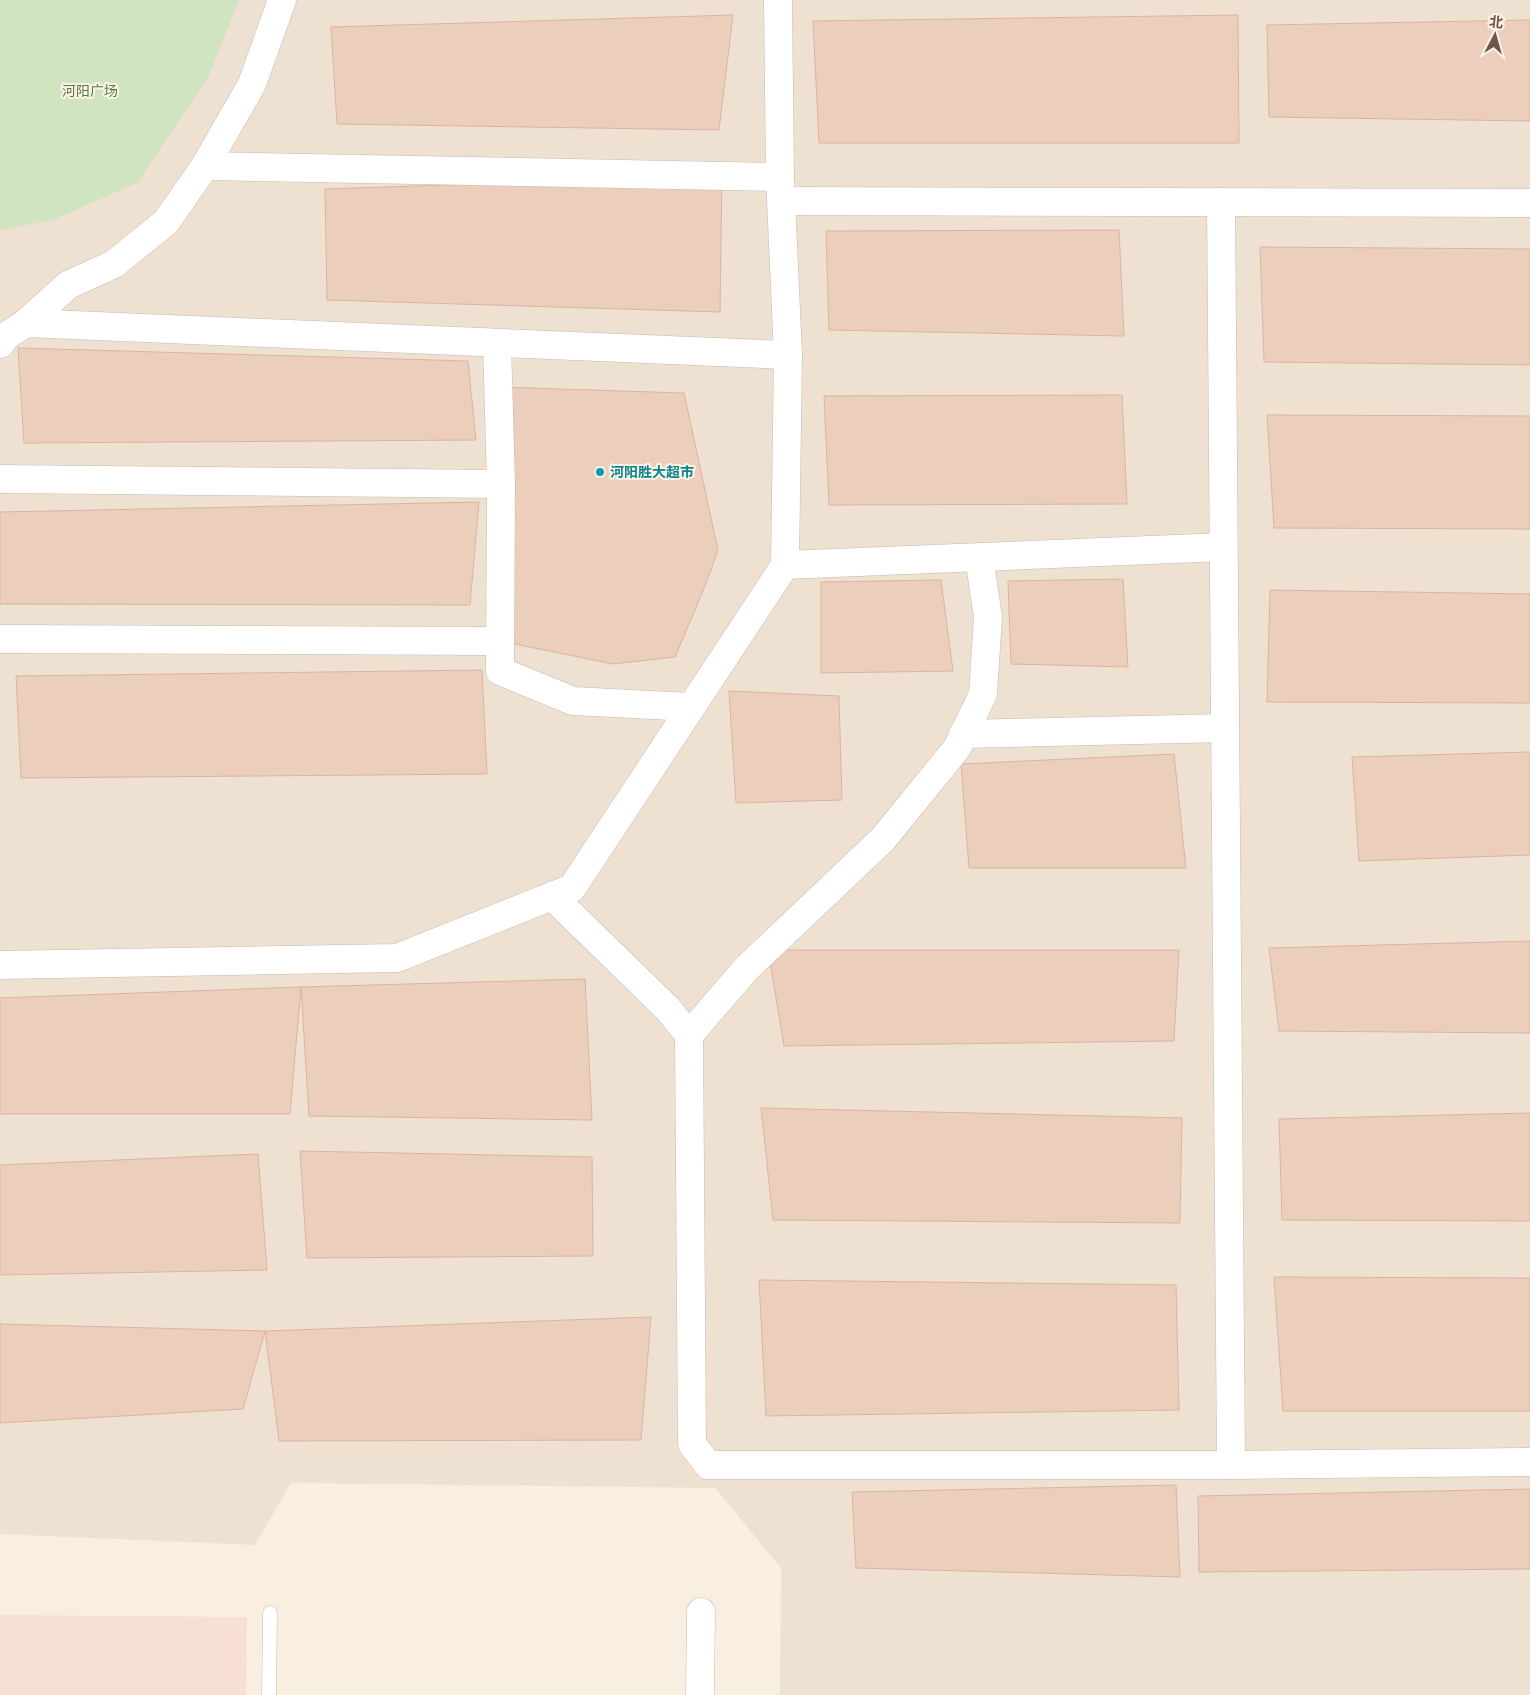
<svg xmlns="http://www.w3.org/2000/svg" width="1530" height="1695" font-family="Barlow,'Noto Sans SC',sans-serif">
<rect width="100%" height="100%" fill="#f9efe1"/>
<path fill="#efe1d1" d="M0,0H1530V1695H780L781,1568L715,1488L291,1483L255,1545L0,1534Z"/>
<path fill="#f8dfd6" d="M0,1615L247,1617L246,1695H0Z"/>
<path fill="#d1e4c2" d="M0,0H239L208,78L137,183L53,220L0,230Z"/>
<g fill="#ebcebc" stroke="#dbb49f">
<path d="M733,15L719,130L337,124L331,27Z"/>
<path d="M1238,15L1239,143H819L813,21Z"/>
<path d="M1530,20V121L1269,117L1267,25Z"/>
<path d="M722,176L720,312L327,300L325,189Z"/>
<path d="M1119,230L1124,336L829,330L826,231Z"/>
<path d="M1260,247L1530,249V365L1264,362Z"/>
<path d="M18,348L468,361L476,440L24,443Z"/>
<path d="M498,387L684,393L718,550L705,586L675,657L613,664L500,641Z"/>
<path d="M1122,395L1127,504L829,505L824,396Z"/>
<path d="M1267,415L1530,416V529L1274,528Z"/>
<path d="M479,502L470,605L0,604V512Z"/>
<path d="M1123,579L1128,667L1011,664L1008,581Z"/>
<path d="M941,580L953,671L821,673V582Z"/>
<path d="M1270,590L1530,594V703L1267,702Z"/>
<path d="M482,670L487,774L21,778L16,676Z"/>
<path d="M729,691L839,696L842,800L736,803Z"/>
<path d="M1530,752V855L1359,861L1352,757Z"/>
<path d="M1174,754L1186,868H969L961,764Z"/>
<path d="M1530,941V1033L1279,1031L1269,948Z"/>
<path d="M768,950H1179L1174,1041L784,1046Z"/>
<path d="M585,979L592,1120L309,1116L301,987Z"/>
<path d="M301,987L290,1114H0V998Z"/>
<path d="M761,1108L1182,1118L1180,1223L773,1220Z"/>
<path d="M1530,1113V1221L1282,1220L1279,1119Z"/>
<path d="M300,1151L592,1157L593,1256L307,1258Z"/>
<path d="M258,1154L267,1270L0,1275V1165Z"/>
<path d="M1274,1277L1530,1278V1411H1283Z"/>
<path d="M759,1280L1176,1285L1179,1410L766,1416Z"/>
<path d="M651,1317L641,1440L279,1441L265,1331Z"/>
<path d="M0,1324L265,1331L243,1409L0,1423Z"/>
<path d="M1176,1485L1180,1577L856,1568L852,1492Z"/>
<path d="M1530,1489V1569L1199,1572L1198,1496Z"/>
</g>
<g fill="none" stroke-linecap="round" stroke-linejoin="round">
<defs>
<path id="lane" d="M269,1695L270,1613"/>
<g id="street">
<path d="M205,166L780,177"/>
<path d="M782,201L1530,203"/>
<path d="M1221,202L1231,1465"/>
<path d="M26,323L788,355"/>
<path d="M0,344L6,336L26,323L68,285L114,264L166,222L205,166L252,84L282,0"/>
<path d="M0,479L501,484L497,343"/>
<path d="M501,484L500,671L573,701L691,707"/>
<path d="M785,565L1223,547"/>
<path d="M0,639L500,641"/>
<path d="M963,734L1225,728"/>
<path d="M552,896L668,1009L689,1035L692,1444L708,1465H1231L1530,1462"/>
<path d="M0,965L397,958L572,888L785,565L788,355L780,177L778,0"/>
<path d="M689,1035L746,969L883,839L957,748L983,694L988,617L979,557"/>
<path d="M700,1695L701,1612"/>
</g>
</defs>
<use href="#lane" stroke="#cab9ad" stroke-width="15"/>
<use href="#street" stroke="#cab9ad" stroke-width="29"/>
<use href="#lane" stroke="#fff" stroke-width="14"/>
<use href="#street" stroke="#fff" stroke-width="28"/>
</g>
<circle fill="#0f9aa8" stroke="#fcf3e7" stroke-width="2" cx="600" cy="472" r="5"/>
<g text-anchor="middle" stroke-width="4" stroke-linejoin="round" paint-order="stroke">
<g font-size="14" fill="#577748" stroke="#fcf3e7">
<text x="90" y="96">河阳广场</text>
</g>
<g font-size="14" font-weight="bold" fill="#0d838f" stroke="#fcf3e7" text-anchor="start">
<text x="610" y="477">河阳胜大超市</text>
</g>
</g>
<g transform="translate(1495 35) rotate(6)" stroke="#fcf3e7" stroke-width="4" paint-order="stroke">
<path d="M0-4L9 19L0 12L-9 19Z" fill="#6d564b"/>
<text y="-8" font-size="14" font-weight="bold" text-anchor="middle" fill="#6d564b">北</text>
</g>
</svg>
